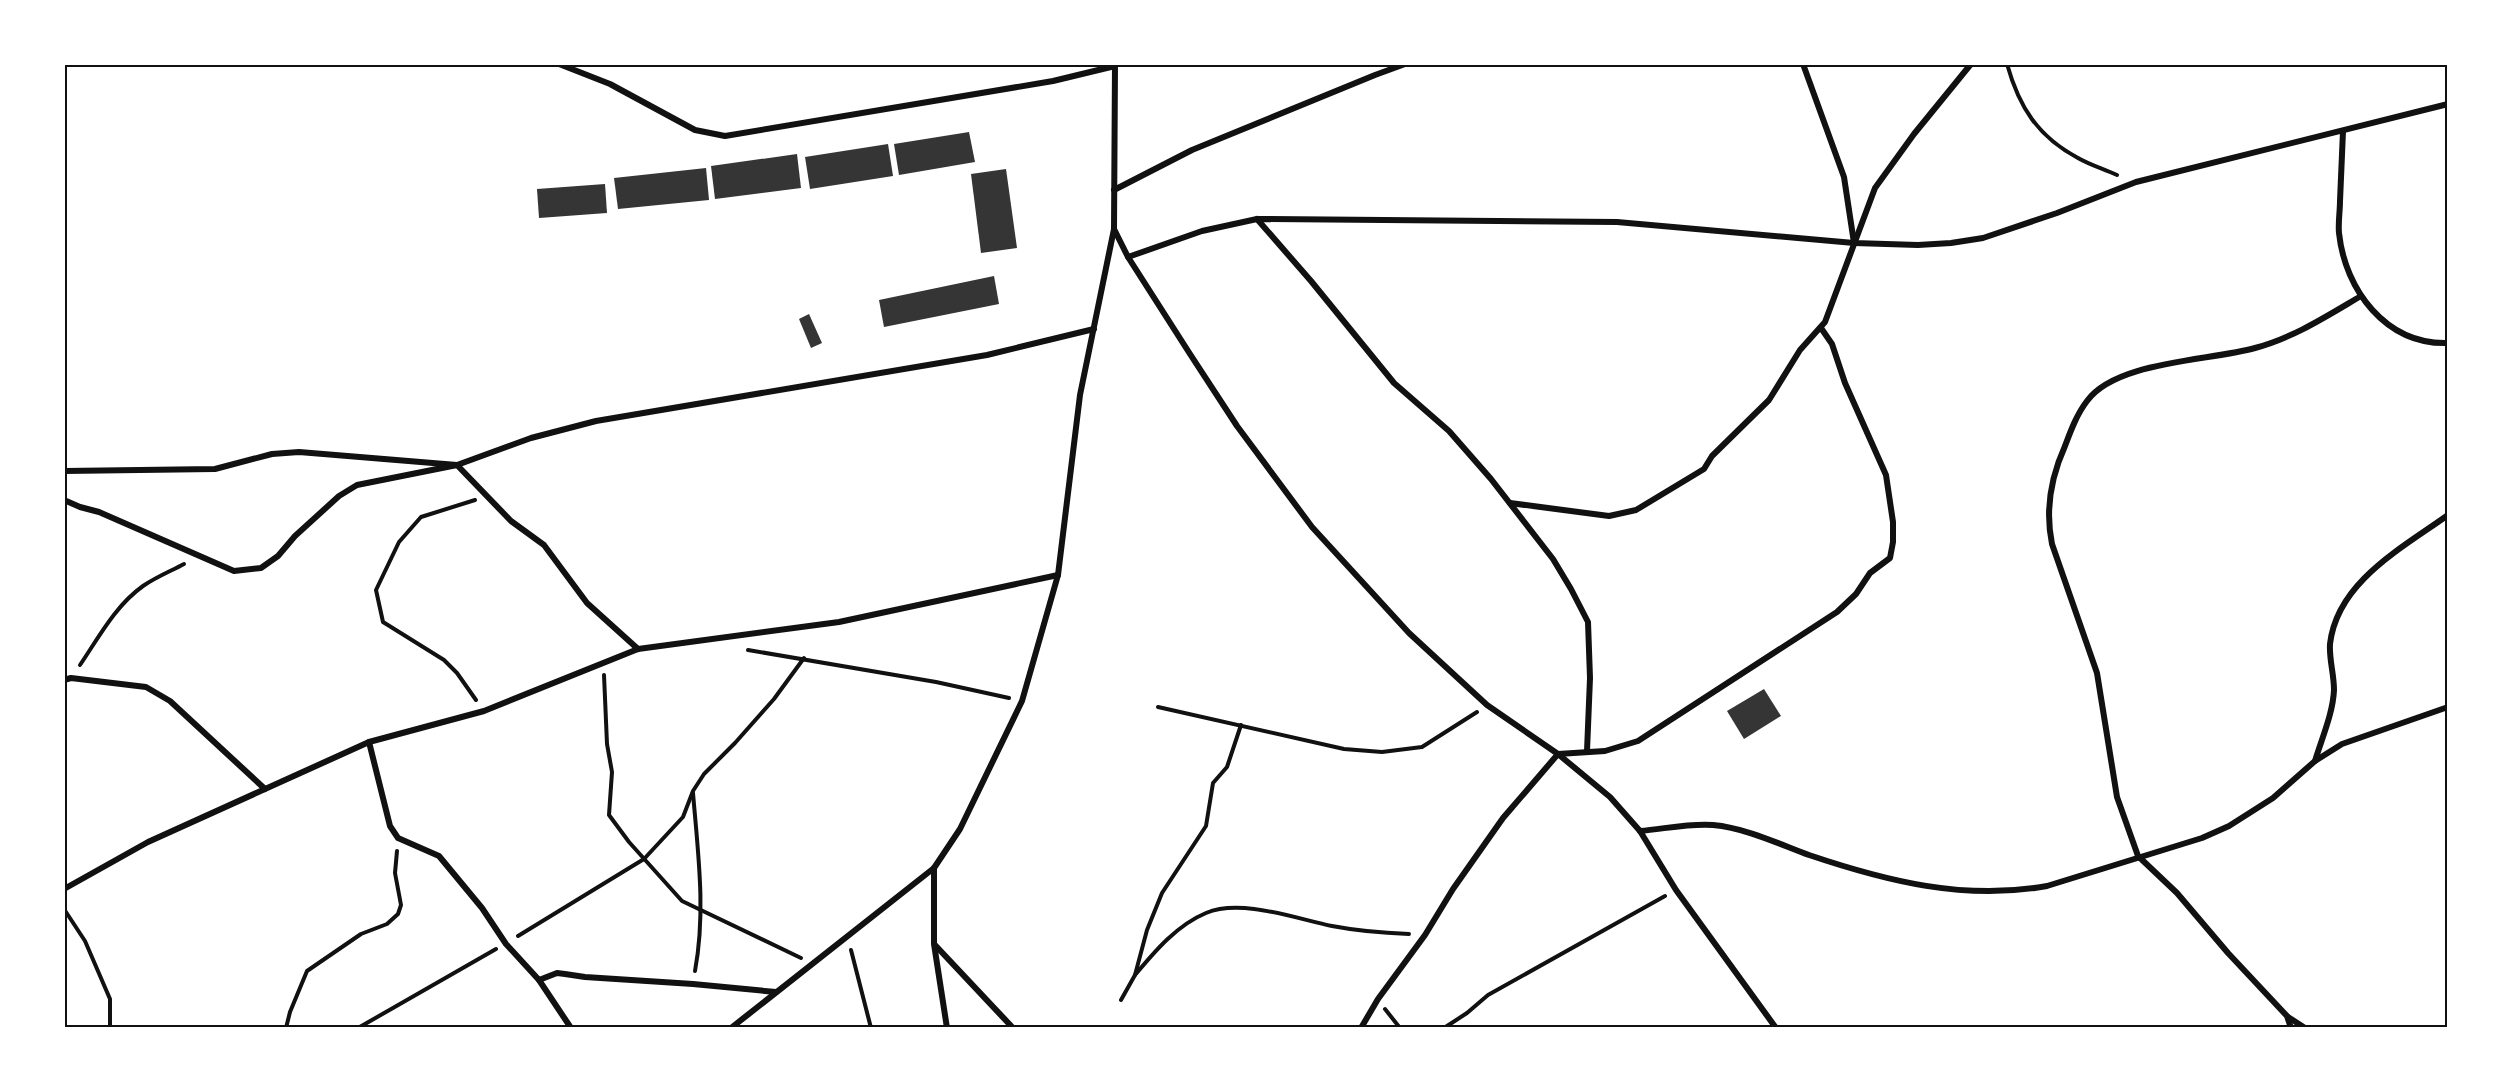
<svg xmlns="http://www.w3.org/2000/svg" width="2512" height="1092" font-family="Signika,sans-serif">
<rect width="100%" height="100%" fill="#fff"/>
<g fill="#353535">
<path d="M969,132L975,162L899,175L894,144Z"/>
<path d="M888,144L893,176L810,189L805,157Z"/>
<path d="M797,154L801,188L715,199L711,166Z"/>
<path d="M706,168L709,200L618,209L614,178Z"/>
<path d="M1006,169L1017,248L981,253L971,174Z"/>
<path d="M605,184L607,213L539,218L537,189Z"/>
<path d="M994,276L999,304L884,327L879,300Z"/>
<path d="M809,314L822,343L811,348L799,319Z"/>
<path d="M1764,689L1781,716L1744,739L1727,711Z"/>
</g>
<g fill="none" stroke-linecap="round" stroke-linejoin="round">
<g stroke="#111" stroke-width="4">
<path d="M2007,64C2019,107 2038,137 2078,158C2090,165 2104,169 2117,175"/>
<path d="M475,500L421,517L399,542L376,590L383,622L444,660L457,673L476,700"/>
<path d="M748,650L936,682L1009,698"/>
<path d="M80,665C99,637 115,606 143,586C156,577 171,571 184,564"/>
<path d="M604,675L607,744L612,772L609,815L629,842L682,901L801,958"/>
<path d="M1158,707L1344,749L1382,752L1422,747L1477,712"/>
<path d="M693,793C698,853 706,912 695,971"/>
<path d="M64,909L85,941L110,999V1028"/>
<path d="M518,936L644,859L683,817L693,791L704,774L735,743L774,699L804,658"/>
<path d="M851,950L871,1028"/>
<path d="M1135,975C1155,951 1177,925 1206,913C1241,898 1297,919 1332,926C1358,931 1384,933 1409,934"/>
<path d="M1121,1000L1135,975L1147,930L1162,893L1206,826L1213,783L1227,767L1241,725"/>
<path d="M1385,1009L1400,1028"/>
<path d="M286,1028L290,1012L307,971L361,934L387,924L398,914L401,905L395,873L397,851"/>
<path d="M358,1028L496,949"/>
<path d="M1444,1028L1467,1013L1488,995L1665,896"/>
</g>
<g stroke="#111" stroke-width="6">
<path d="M559,64L610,84L695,130L725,136L1053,81L1115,66"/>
<path d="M1803,64L1844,177L1854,243"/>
<path d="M2343,131C2342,154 2341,178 2340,201C2340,211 2338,223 2339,233C2345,290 2386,345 2448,343"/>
<path d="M1114,190L1192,150L1375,75L1405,64"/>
<path d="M1257,219L1311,281L1394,383L1449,431L1491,479L1553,559L1571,589L1588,622L1590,678L1587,751"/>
<path d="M1114,229L1128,257L1190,354L1237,426L1312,527L1409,633L1487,705L1558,754L1610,797L1640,831L1676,890L1776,1028"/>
<path d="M1128,257L1202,231L1257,219L1617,222L1854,243L1918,245L1951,243L1983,238L2057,213L2136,182L2448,104"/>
<path d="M64,471L215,469L272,454L299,452L457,465L531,438L596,421L987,355L1094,329"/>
<path d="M64,500L80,507L99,512L234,571L261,568L278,556L295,536L339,496L357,485L457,465L511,521L544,545L587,603L638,649"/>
<path d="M1510,503L1609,516L1636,510L1704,469L1712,456L1769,400L1800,350L1825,322L1875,188L1914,134L1971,64"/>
<path d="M64,680L71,678L146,687L170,701L265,789"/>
<path d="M369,742L390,826L398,838L439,856L482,908L506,944L539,980L571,1028"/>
<path d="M2315,761C2322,738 2333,713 2334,690C2334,674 2329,659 2330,644C2337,582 2402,548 2448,515"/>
<path d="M1640,831C1664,829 1690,823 1713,825C1746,828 1779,844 1809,855C1886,881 1965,901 2047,886L2202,838L2229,826L2273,798L2315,761L2342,744L2448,707"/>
<path d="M934,868V944L947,1028"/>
<path d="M64,889L148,842L369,742L484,711L638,649L839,622L1058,575"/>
<path d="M935,945L1013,1028"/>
<path d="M539,980L557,973L565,974L585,977L693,984L776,992"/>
<path d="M2288,1017L2305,1028"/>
<path d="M731,1028L934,868L960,829L1022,701L1058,575L1080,395L1114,229L1115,64"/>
<path d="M1361,1028L1378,999L1425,935L1453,889L1503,818L1558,754L1605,751L1638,741L1837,612L1856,594L1870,573L1890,558L1893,542V522L1886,475L1845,383L1832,344L1821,328"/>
<path d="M2291,1028L2287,1016L2228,953L2177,893L2138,856L2117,797L2097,673L2052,544C2045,510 2051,477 2065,446C2071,430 2077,414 2087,401C2116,361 2209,361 2255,348C2293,338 2327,316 2361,296"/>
</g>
</g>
<rect width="2512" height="1092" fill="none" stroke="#ffffff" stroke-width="132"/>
<rect x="66" y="66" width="2380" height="960" fill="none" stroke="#111" stroke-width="2"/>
</svg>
